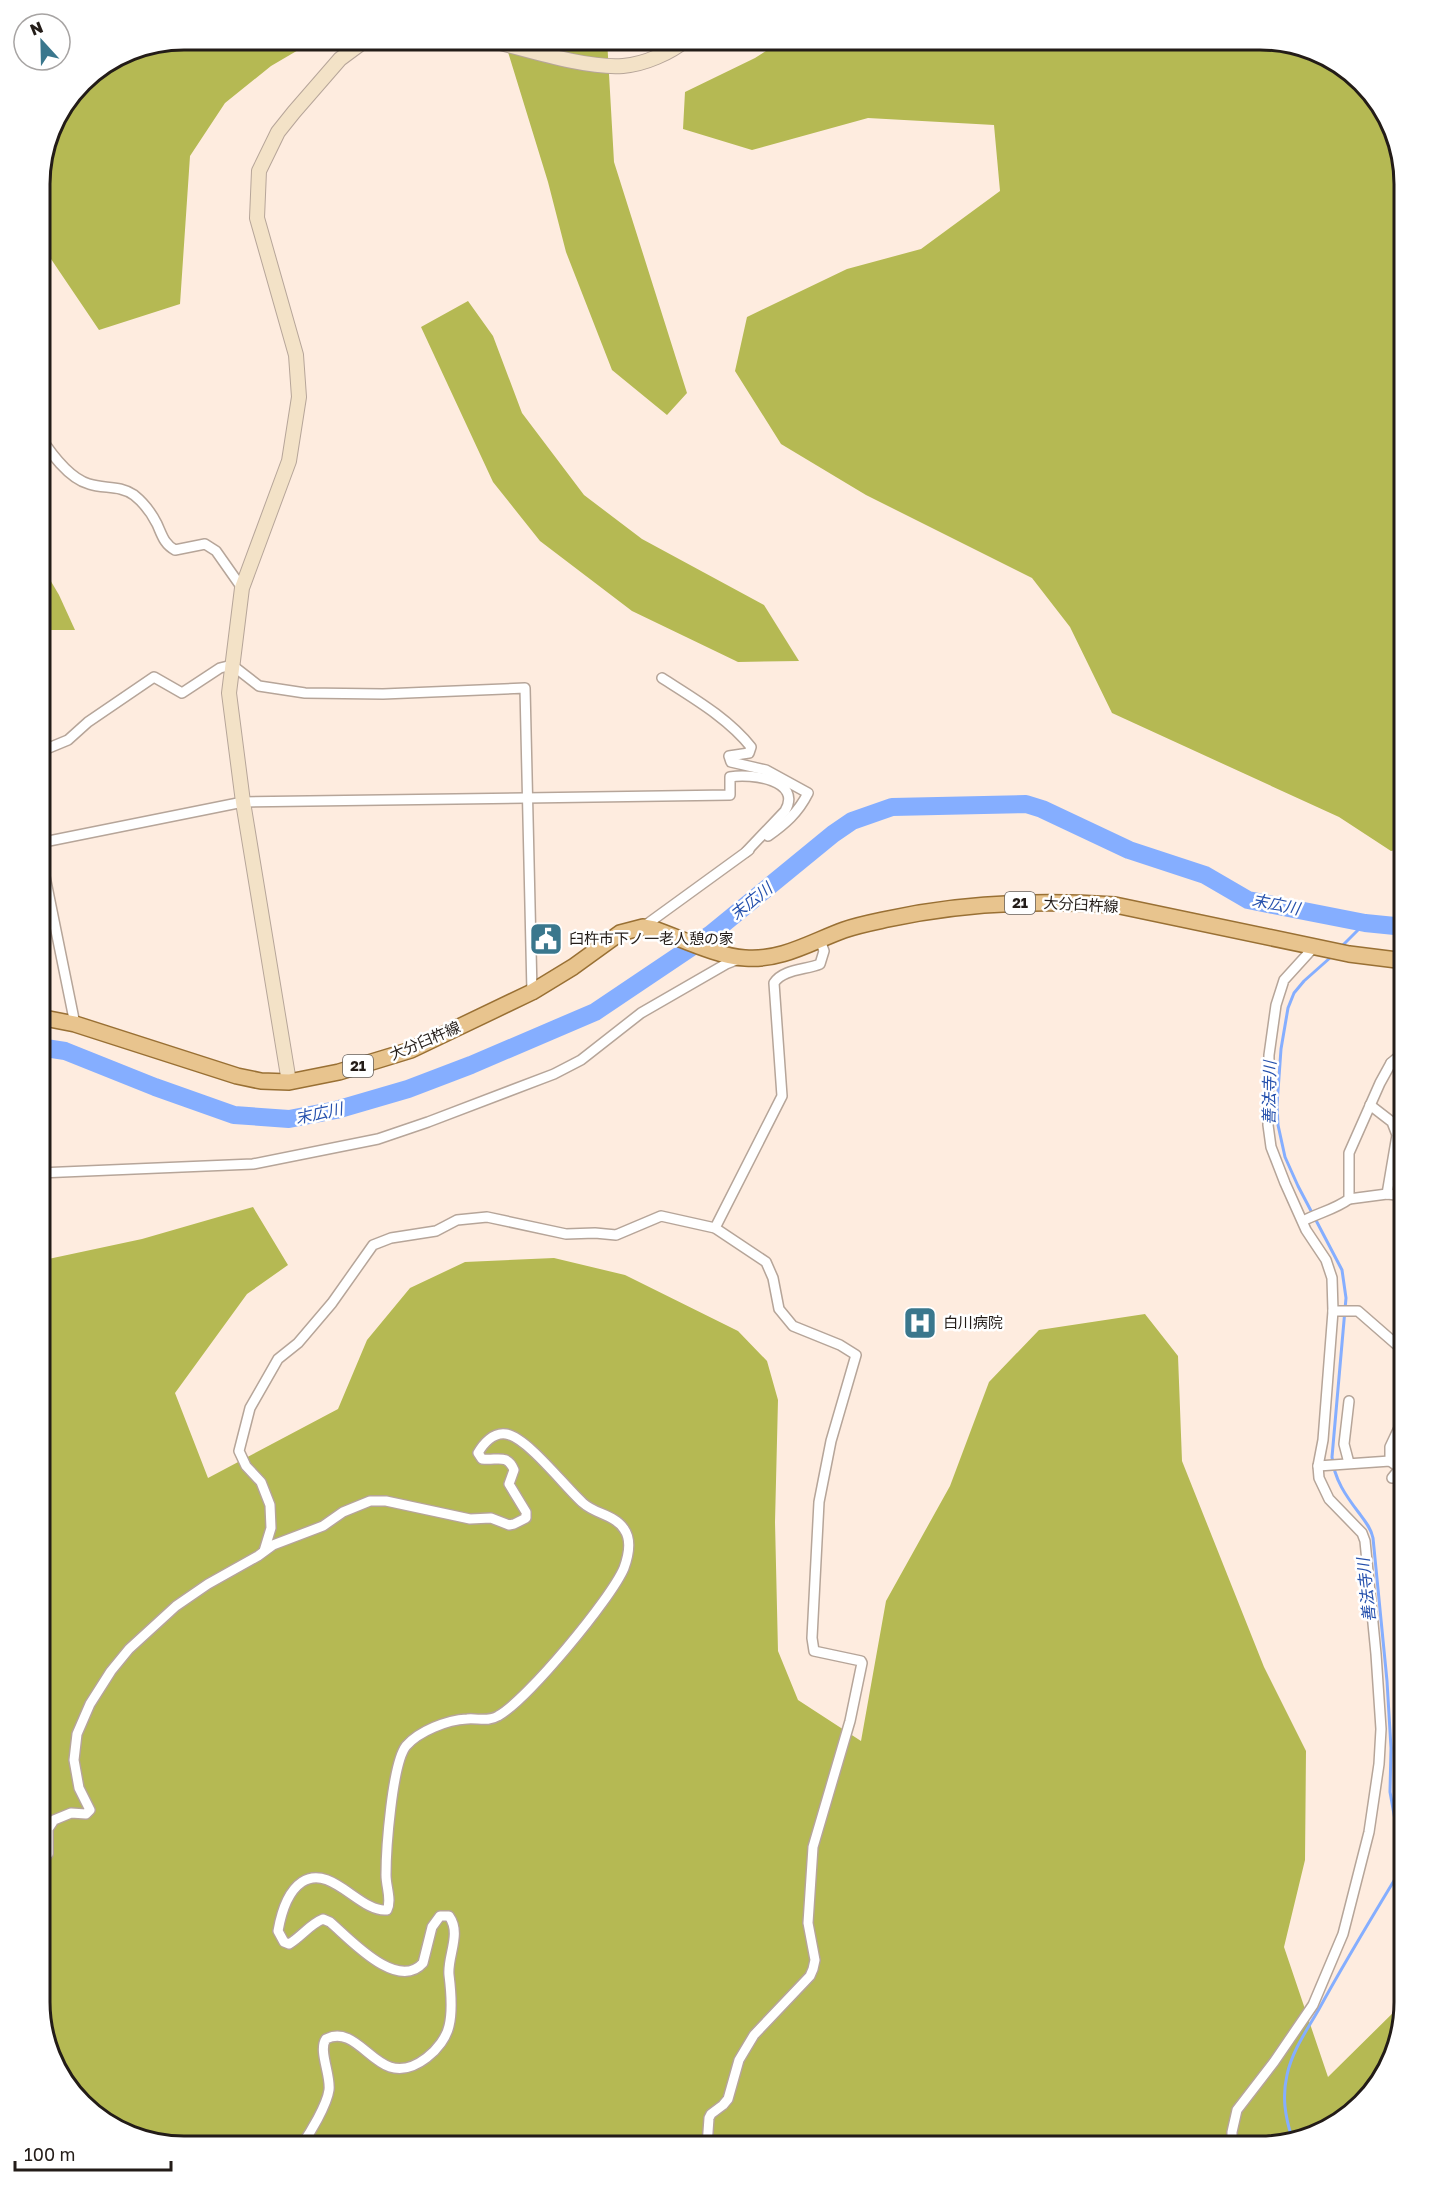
<svg xmlns="http://www.w3.org/2000/svg" width="1444" height="2185" font-family="'Golos Text','Noto Sans JP',sans-serif">
<rect width="100%" height="100%" fill="#feecdf"/>
<g fill="#b5b953">
<path d="M184,39H317L271,66L225,103L190,156L180,304L99,330L51,259L39,234V175L50,128L82,81L129,50Z"/>
<path d="M504,39H607L614,162L687,393L667,415L612,370L566,252L548,182Z"/>
<path d="M785,39H1269L1333,59L1386,112L1405,184V848L1391,851L1339,817L1112,713L1070,627L1032,578L866,495L781,444L735,371L747,317L847,269L921,249L1000,191L994,125L868,118L752,150L683,129L685,92L755,58Z"/>
<path d="M468,301L493,336L522,413L584,495L642,539L764,605L799,661L738,662L632,611L540,541L493,482L421,327Z"/>
<path d="M39,561L59,595L75,630H39Z"/>
<path d="M253,1207L288,1265L247,1294L175,1393L208,1478L338,1409L367,1340L410,1288L465,1262L554,1258L625,1275L738,1331L767,1361L778,1400L775,1522L778,1651L798,1700L861,1741L886,1601L950,1486L989,1382L1039,1330L1145,1314L1178,1356L1182,1461L1264,1667L1306,1751L1305,1860L1284,1947L1328,2077L1405,2001L1385,2074L1332,2127L1260,2146H175L111,2126L58,2073L39,2001V1261L142,1239Z"/>
</g>
<g fill="none" stroke-linecap="round" stroke-linejoin="round">
<g stroke="#85aeff" stroke-width="3">
<path d="M1340,948L1365,923"/>
<path d="M1292,2138C1285,2116 1282,2097 1287,2075C1292,2051 1307,2030 1319,2009C1343,1965 1369,1922 1395,1879L1402,1859L1390,1792L1391,1748L1387,1681L1373,1538C1371,1528 1365,1521 1359,1513C1346,1496 1334,1479 1332,1457L1346,1298L1342,1270L1298,1186L1285,1157L1278,1125L1277,1105L1281,1049L1288,1008L1294,993L1304,981L1331,957"/>
</g>
<path stroke="#85aeff" stroke-width="18" d="M39,1047L65,1051L155,1087L234,1115L289,1119L336,1110L408,1089L471,1065L595,1012L711,934L833,834L852,821L892,807L1026,804L1042,809L1129,850L1205,875L1248,900L1365,923L1405,927"/>
<defs>
<g id="street">
<path d="M39,435C50,452 68,478 89,484C104,489 120,485 134,495C144,503 151,512 157,524C162,535 164,544 175,550L205,544L216,551L242,588"/>
<path d="M662,678C693,698 728,718 751,747L749,753L729,756L731,762L766,770L808,793C798,813 785,824 768,836"/>
<path d="M39,752L68,740L88,722L154,677L182,693L220,668L232,665L259,686L305,693L383,694L525,688L532,992"/>
<path d="M39,843L243,802L730,795V777C751,773 803,780 785,811L746,852"/>
<path d="M39,847L75,1024"/>
<path d="M643,927L749,850"/>
<path d="M1391,1063L1405,1069"/>
<path d="M1370,1105L1392,1122L1397,1135L1387,1194"/>
<path d="M39,1173L253,1164L378,1139L428,1122L554,1074L581,1060L641,1013L726,964L739,959"/>
<path d="M1349,1199L1387,1194L1405,1196"/>
<path d="M1303,1221C1318,1213 1336,1209 1349,1199V1153L1380,1083L1391,1063L1405,1051"/>
<path d="M715,1228L782,1096L774,983C783,969 806,970 820,964L824,951L820,940"/>
<path d="M1333,1311H1358L1405,1352"/>
<path d="M1349,1401L1344,1444L1349,1463"/>
<path d="M1390,1461V1447L1405,1415"/>
<path d="M1318,1466L1390,1461L1400,1468"/>
<path d="M1392,1478L1400,1468L1405,1465"/>
<path d="M264,1551L271,1528L270,1505L261,1482L246,1466L239,1451L250,1408L278,1359L298,1343L332,1303L373,1245L391,1238L436,1231L457,1220L487,1217L566,1234L595,1233L616,1235L661,1216L715,1228L766,1262L773,1278L779,1309L793,1326L840,1345L856,1355L831,1441L819,1502L812,1638L814,1651L861,1661L862,1663L850,1721L813,1847L808,1923L815,1960L813,1969L810,1976L754,2035L739,2060L728,2099L723,2105L711,2114L709,2118L707,2146"/>
<path d="M39,1859H44L48,1854V1829L54,1820L71,1813L86,1814L90,1810L79,1788L74,1760L77,1734L90,1704L111,1671L129,1649L176,1606L208,1584L258,1556L273,1545L323,1526L343,1512L370,1501H386L470,1519L491,1518L509,1525L514,1524L526,1518V1512L509,1484L514,1470C507,1453 497,1461 482,1459L478,1453C483,1444 493,1432 506,1434C527,1437 565,1487 583,1503C595,1514 615,1515 624,1529C632,1540 628,1557 624,1568C611,1599 527,1700 498,1716C488,1722 478,1718 467,1719C447,1720 419,1731 406,1746C392,1764 386,1850 386,1875C386,1887 392,1900 387,1910C360,1913 331,1863 302,1882C287,1892 281,1914 278,1931L284,1942L289,1944C301,1937 310,1924 323,1919L330,1922C349,1938 397,1992 423,1963L432,1927L440,1916H449C462,1934 447,1956 449,1975C451,1991 453,2010 449,2026C444,2048 414,2075 390,2067C368,2060 351,2026 326,2039C318,2050 331,2075 329,2090C327,2105 310,2133 301,2146"/>
<path d="M1232,2146V2132L1237,2110L1274,2062L1313,2005L1343,1934L1369,1832L1379,1764L1381,1729L1376,1654L1365,1541L1362,1533L1329,1499L1319,1478L1318,1466L1323,1440L1333,1311L1332,1278L1326,1260L1306,1230L1285,1183L1271,1147L1268,1125L1269,1055L1276,1005L1284,980L1314,947"/>
</g>
<g id="secondary">
<path d="M485,39C523,48 585,69 623,66C645,64 670,53 687,39"/>
<path d="M289,1082L243,802L229,693L242,588L289,461L299,397L296,355L257,218L259,171L278,132L294,112L340,59L367,39"/>
</g>
<path id="primary" d="M39,1017L75,1024L237,1076L261,1081L289,1082L339,1072L411,1050L532,992L573,967L620,933L643,927L654,929C680,938 719,957 745,958C781,961 811,942 844,930C858,925 874,922 888,919C961,903 1041,900 1115,905L1349,954L1405,961"/>
</defs>
<use href="#street" stroke="#b6a599" stroke-width="12"/>
<use href="#secondary" stroke="#b6a599" stroke-width="16"/>
<use href="#primary" stroke="#997034" stroke-width="18"/>
<use href="#street" stroke="#fff" stroke-width="9"/>
<use href="#secondary" stroke="#f3e2c7" stroke-width="14"/>
<use href="#primary" stroke="#e8c48e" stroke-width="15"/>
</g>
<defs>
<symbol id="civic-square" viewBox="-11 -11 22 22"><rect x="-9" y="-9" width="18" height="18" rx="4" fill="#3a778d" stroke="#fff"/><path d="M-.6-6.5H3V-4.5H.6V-3L4-1V1h2V6H-6V1h2V-1L-.6-3ZM-1.2 2.5V6h2.4V2.5Z" fill="#fff"/></symbol>
<symbol id="hospital-square" viewBox="-11 -11 22 22"><rect x="-9" y="-9" width="18" height="18" rx="4" fill="#3a778d" stroke="#fff"/><path d="M-5-5h3v3.5h4V-5h3V5h-3V1.5h-4V5h-3Z" fill="#fff"/></symbol>
</defs>
<g fill-rule="evenodd">
<use href="#civic-square" x="527" y="920" width="38" height="38"/>
<use href="#hospital-square" x="901" y="1304" width="38" height="38"/>
</g>
<g text-anchor="middle" stroke-width="5" stroke-linejoin="round" paint-order="stroke">
<g fill="#fff" stroke="#65605d" stroke-width="1.5">
<rect x="1005" y="892" width="30" height="22" rx="4.5"/>
<rect x="343" y="1055" width="30" height="22" rx="4.5"/>
</g>
<g font-size="14" font-weight="bold" fill="#231c18">
<text x="1020" y="908">21</text>
<text x="358" y="1071">21</text>
</g>
<g font-size="15" fill="#231c18" stroke="#fff">
<text transform="translate(1081 905) rotate(3)" y="5">大分臼杵線</text>
<text transform="translate(425 1041) rotate(-23)" y="5">大分臼杵線</text>
</g>
<g font-size="15" fill="#231c18" stroke="#fff" text-anchor="start">
<text x="569" y="944">臼杵市下ノ一老人憩の家</text>
<text x="943" y="1328">白川病院</text>
</g>
<g font-size="16" font-style="italic" fill="#2651ad" stroke="#fff">
<text transform="translate(751 901) rotate(-39)" y="6">末広川</text>
<text transform="translate(1276 904) rotate(11)" y="6">末広川</text>
<text transform="translate(1269 1093) rotate(-89)" y="6">善法寺川</text>
<text transform="translate(319 1113) rotate(-12)" y="6">末広川</text>
<text transform="translate(1366 1590) rotate(-96)" y="6">善法寺川</text>
</g>
</g>
<path d="M0 0H1444V2185H0ZM184 50H1260A134 134 0 0 1 1394 184V2002A134 134 0 0 1 1260 2136H184A134 134 0 0 1 50 2002V184A134 134 0 0 1 184 50Z" fill="#fff" fill-rule="evenodd"/>
<path fill="none" stroke="#231c18" stroke-width="3" d="M184 50H1260A134 134 0 0 1 1394 184V2002A134 134 0 0 1 1260 2136H184A134 134 0 0 1 50 2002V184A134 134 0 0 1 184 50Z"/>
<g transform="translate(42 42) rotate(338)"><circle r="28" fill="#ffffff" stroke="#a7a4a3" stroke-width="1.5"/>
<path d="M0-4.5L10 22L0 15L-10 22Z" fill="#3a778d"/>
<text y="-9" font-size="16" font-weight="bold" text-anchor="middle" fill="#231c18">N</text>
</g>
<path d="M15 2161v9h156v-9" fill="none" stroke="#231c18" stroke-width="3"/>
<text x="24" y="2161" font-size="18" fill="#231c18" stroke="#ffffff" stroke-width="4.5" paint-order="stroke">100 m</text>
</svg>
